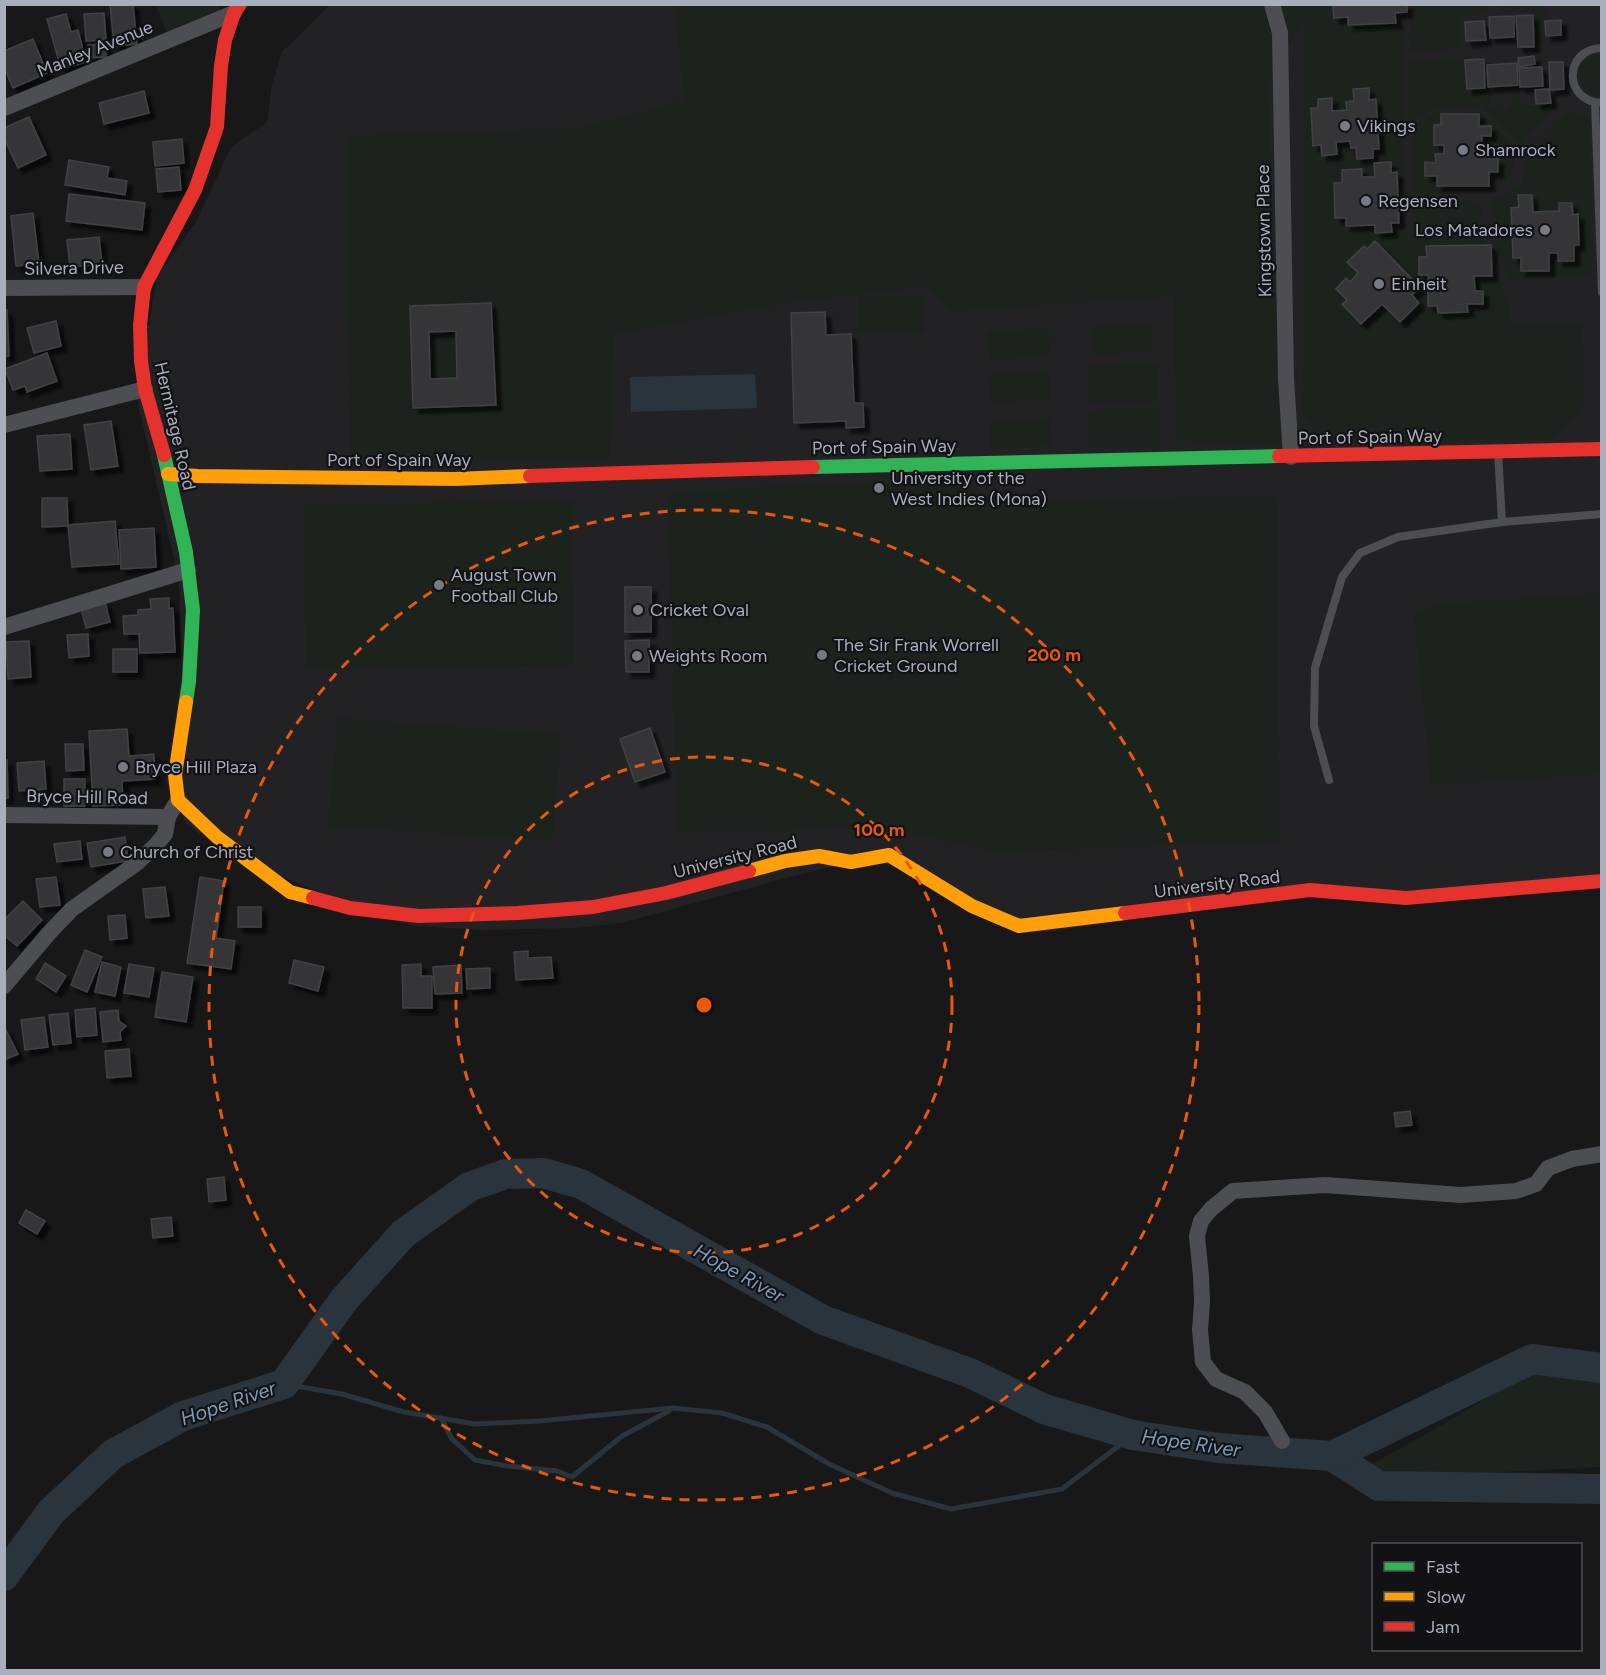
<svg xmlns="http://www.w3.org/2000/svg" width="1606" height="1675" font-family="Figtree,sans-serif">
<defs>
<filter id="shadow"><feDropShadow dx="5.5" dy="5.5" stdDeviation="1.5" flood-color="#0009"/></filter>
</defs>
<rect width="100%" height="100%" fill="#181819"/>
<path fill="#222225" d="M330,5H1601V888L1313,892L1046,932L871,857L786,878L625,922L578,928L483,930L414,926L388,919L232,857L186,824L166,781L182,672L179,580L136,395L157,277L196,222L231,147L267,122L272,84L282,52Z"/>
<g fill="#1c231d">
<path d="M156,5H216L224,14L170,41Z"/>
<path d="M675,5H1408L1404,32L1403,227L1405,234L1444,236L1479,232L1509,303L1510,322H1593H1582L1584,404L1553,438L1325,444L1303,415L1304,22L1268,81L1281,446L1176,440L1174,296L954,311L926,286L783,303L614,334L610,459L350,462L348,136L578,128L684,101Z"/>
<path d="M1414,5V4L1489,5L1486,13L1461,16V48L1411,52L1409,36Z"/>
<path d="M1500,5H1543L1548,16L1542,19L1544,45H1537L1535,13H1505Z"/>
<path d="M1595,55H1601L1602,97C1574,96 1570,65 1595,55Z"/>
<path d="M1463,58L1465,91L1488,89L1490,108L1493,107L1502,113L1513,103V92H1520L1521,106L1548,107L1550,111L1520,145L1481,107L1434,108L1408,123L1409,60Z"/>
<path d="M1569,110L1590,118L1592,275L1511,278L1486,230L1493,214L1489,204L1522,183L1528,147Z"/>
<path d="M1479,112L1502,133L1517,149L1511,177L1482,197L1465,194L1411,193V129L1435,113Z"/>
<path d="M1413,199L1461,200L1481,204L1483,214L1478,225L1449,227L1412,225Z"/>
<path d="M858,297H923L924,332L858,333Z"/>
<path d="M1152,324L1153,351L1093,354L1092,327Z"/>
<path d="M1048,329L1050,356L990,359L988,332Z"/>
<path d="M1158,364V401L1087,402V365Z"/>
<path d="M1049,372L1050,399L991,402L989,375Z"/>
<path d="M1159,408L1160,446L1089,447V410Z"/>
<path d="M1050,418L1051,445L991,448L990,421Z"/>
<path d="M813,483H958L992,500L1277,497L1279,841L1000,852L888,828L677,832L668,495Z"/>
<path d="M572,501L574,665L306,670L304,505Z"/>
<path d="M1601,593V773L1452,784H1431L1414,615L1424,609L1439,605Z"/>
<path d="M338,718L561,735L552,841L328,825Z"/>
<path d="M1530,1372L1601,1383V1467L1405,1477L1368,1466L1430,1432Z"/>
</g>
<path fill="#2a343c" d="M755,374L757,408L631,412L630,377Z"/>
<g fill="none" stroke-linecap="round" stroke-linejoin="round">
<g stroke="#2a343c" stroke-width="5">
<path d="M284,1384L342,1394L404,1412L475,1424L539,1421L673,1408L722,1413L767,1427L829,1464L892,1493L951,1509L1062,1489L1133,1435"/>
<path d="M441,1418L452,1439L475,1460L507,1466L557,1471L572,1477L622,1436L669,1411"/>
</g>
<g stroke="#2a343c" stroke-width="30">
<path d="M1332,1456L1379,1486L1602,1489"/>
<path d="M4,1576L51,1512L113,1454L183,1416L284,1384L343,1301L403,1234L469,1187L505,1174L543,1173L581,1184L823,1320L970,1373L1044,1409L1133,1435L1218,1448L1332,1456L1532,1359L1602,1368"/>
</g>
</g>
<g fill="#363638" stroke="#414245" stroke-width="1.5" fill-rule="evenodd" filter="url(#shadow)">
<path d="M110,4H133L137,44L114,46Z"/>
<path d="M1348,4H1407V12L1395,13L1396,23L1348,25V17L1334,18L1333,6Z"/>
<path d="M104,13L106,40L86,41L84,14Z"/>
<path d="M66,14L71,32L78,30L86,62L61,69L47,19Z"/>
<path d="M1533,15L1534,47H1518L1516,16Z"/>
<path d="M1514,16V37L1490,38L1489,17Z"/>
<path d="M1561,20V35L1546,36L1545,21Z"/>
<path d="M1484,21L1486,40L1466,41L1465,22Z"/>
<path d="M33,39L47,73L13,88L4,67V51Z"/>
<path d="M105,44L106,57L89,58L88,45Z"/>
<path d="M1534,56L1535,64L1519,67L1518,58Z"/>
<path d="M1484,59L1485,88L1467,89L1465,60Z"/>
<path d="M1549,62H1563L1564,89L1550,90Z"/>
<path d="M1517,63L1518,85L1488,87L1487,65Z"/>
<path d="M1542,67L1543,86L1520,87L1519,68Z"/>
<path d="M1369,88V100L1376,99L1379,149H1373V158L1357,159L1356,148H1351L1350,141L1336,142L1337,154L1322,156L1321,145L1313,146L1311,108H1318V99L1332,98V111L1347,110L1346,102L1354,101L1353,89Z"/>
<path d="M1549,89L1551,103L1536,104L1535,90Z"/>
<path d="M144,91L149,113L104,124L99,103Z"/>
<path d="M1441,114H1479V126H1491V136H1482L1481,154H1489V159H1498V172H1489V186H1437V176H1425V162L1436,163L1435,154H1444V145H1434V125H1441Z"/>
<path d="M29,117L46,155L18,168L4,138V128Z"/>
<path d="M182,139L184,163L155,166L153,142Z"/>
<path d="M69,160L109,167L107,178L127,181L125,195L65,185Z"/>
<path d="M1391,162V173L1397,172L1399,223H1391L1392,232L1375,233V225L1346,226V218H1335L1334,183H1342V170L1362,169V177H1375L1374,163Z"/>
<path d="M179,167L181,190L158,192L156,169Z"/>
<path d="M69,194L145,203L142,230L66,221Z"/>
<path d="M1518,195H1532L1533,212L1559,211V203H1572L1573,215L1578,214L1579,245H1574V261H1558V253H1549V271H1521V258H1513L1511,208L1519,207Z"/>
<path d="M33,213L39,264L16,266L11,216Z"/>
<path d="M99,237L102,264L70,267L67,240Z"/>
<path d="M1375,241L1420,287L1412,295L1419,303L1400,322L1382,304L1361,324L1342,304L1347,300L1336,289L1346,278L1350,282L1358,273L1347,262L1364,246L1367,249Z"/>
<path d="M1491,245L1492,276H1474L1475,291H1483V304H1467L1468,312L1438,313L1437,306H1428V275H1419V257H1427L1426,246Z"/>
<path d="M491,303L496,405L413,408L410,306ZM456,331L457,378L430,379L429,332Z"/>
<path d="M4,310H7L9,356L4,357Z"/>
<path d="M825,312L826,335L851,334L854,403H863L864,427L846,428V421L794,423L791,313Z"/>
<path d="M56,321L61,346L34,353L27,328Z"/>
<path d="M47,353L57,381L27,392L25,386L13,390L5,369Z"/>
<path d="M111,421L118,466L91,470L84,425Z"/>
<path d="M70,434L72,469L40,471L37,436Z"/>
<path d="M42,498H67L68,526L42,527Z"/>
<path d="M115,521L119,564L72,567L68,525Z"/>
<path d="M154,528L156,567L121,569L119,530Z"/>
<rect x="625" y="587" width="26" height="45"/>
<path d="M169,598V608H173L175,652L140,653L139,634H124L123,616L138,615V610L151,609L150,599Z"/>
<path d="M105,602L110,622L86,628L81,608Z"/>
<path d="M88,634L89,656L69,658L67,635Z"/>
<path d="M649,640V672H626L625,641Z"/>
<path d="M29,641L31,677L8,679L6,642Z"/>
<rect x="113" y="649" width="24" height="23"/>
<path d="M650,728L665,772L635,782L620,739Z"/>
<path d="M127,729L129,756L154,754L155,779L122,781L123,805L93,806L89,731Z"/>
<path d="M65,744H83L84,770L66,771Z"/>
<path d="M7,760L8,798L4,799V761Z"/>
<path d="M44,761L46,789L19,791L17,763Z"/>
<rect x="64" y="779" width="21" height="27"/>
<path d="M125,837L128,861L91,867L87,843Z"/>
<path d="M80,841L82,859L57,862L54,844Z"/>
<path d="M56,877L60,905L40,907L36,879Z"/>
<path d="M200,877L224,881L216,938L235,941L231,969L187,963Z"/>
<path d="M165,887L169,916L146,918L143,889Z"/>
<path d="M23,901L42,920L17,946L4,935V920Z"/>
<rect x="238" y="907" width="23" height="20"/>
<path d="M125,915L127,938L110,940L108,916Z"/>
<path d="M85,950L102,957L87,992L71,985Z"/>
<path d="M528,951V958L551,957L553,978L516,980L514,952Z"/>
<path d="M294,960L324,967L318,991L289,983Z"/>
<path d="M102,962L121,967L115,996L95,992Z"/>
<path d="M45,963L66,976L56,992L36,979Z"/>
<path d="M129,964L154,968L149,997L124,993Z"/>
<path d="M421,964V976H432V1008H403L402,965Z"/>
<path d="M461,965L462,993L435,994L433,967Z"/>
<path d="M490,968V988L467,989L466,969Z"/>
<path d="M162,972L193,977L186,1022L155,1017Z"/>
<path d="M95,1008L97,1035L77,1037L75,1010Z"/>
<path d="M118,1010L119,1021L126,1026L120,1032L121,1040L103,1042L100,1012Z"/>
<path d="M68,1013L71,1043L53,1045L49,1015Z"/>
<path d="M44,1017L48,1047L25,1050L21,1020Z"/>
<path d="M6,1030L18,1054L4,1060V1031Z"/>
<path d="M129,1049L131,1076L107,1078L105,1051Z"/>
<path d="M1410,1111L1412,1125L1396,1127L1394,1113Z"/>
<path d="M224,1177L226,1200L209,1202L207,1179Z"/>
<path d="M26,1210L45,1221L37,1234L19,1223Z"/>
<path d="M171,1217L173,1236L153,1238L151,1219Z"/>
</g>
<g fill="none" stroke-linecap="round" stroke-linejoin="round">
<g stroke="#4c4e52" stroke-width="8">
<path d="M1602,48C1563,49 1563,102 1602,103"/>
<path d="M1595,103L1602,292"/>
<path d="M1498,452L1502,522"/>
<path d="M1329,780L1314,726L1315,668L1342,577L1360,553L1398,537L1502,522L1602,514"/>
</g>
<g stroke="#4c4e52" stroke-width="16">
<path d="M1272,4L1280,33L1286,378L1291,457"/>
<path d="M4,108L234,13"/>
<path d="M4,288L144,287"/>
<path d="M4,425L145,389"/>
<path d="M4,627L188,570"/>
<path d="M4,815L168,817"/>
<path d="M4,986L49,933L72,909L137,863L156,845L165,834L168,817L178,800"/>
<path d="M1282,1441L1265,1412L1245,1392L1216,1379L1203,1362L1200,1330L1202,1302L1201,1276L1197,1236L1201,1221L1211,1209L1233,1191L1325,1185L1461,1195L1516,1191L1536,1184L1548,1168L1572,1159L1602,1154"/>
</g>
<g stroke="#30b455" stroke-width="14">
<path d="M164,455L186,552L193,610L189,682L186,702"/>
<path d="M813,467L1279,456"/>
</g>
<g stroke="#ff9f0a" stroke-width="14">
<path d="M168,474L198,476L455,479L530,476"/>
<path d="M186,702L175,775L178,800L217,837L290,892L313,898"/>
<path d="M749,871L785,861L819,856L851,862L889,855L972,906L1019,926L1125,913"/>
</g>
<g stroke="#e5322d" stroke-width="14">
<path d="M164,455L145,389L141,361L140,325L144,287L195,190L217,127L221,66L225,40L234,13L240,4"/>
<path d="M1279,456L1602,449"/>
<path d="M530,476L813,467"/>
<path d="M313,898L350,908L419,916L518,913L593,907L666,893L749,871"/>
<path d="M1125,913L1310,890L1406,898L1602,881"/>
</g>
</g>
<g fill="none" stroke="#e8590c" stroke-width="3" stroke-dasharray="10 8">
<circle cx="704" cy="1005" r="248"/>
<circle cx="704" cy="1005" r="495"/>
</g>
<g fill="#767a82" stroke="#121215" stroke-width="2">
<circle cx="1345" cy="126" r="6"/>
<circle cx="1463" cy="150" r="6"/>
<circle cx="1366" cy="201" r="6"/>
<circle cx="1545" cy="230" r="6"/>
<circle cx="1379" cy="284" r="6"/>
<circle cx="879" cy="488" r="6"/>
<circle cx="439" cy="585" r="6"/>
<circle cx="638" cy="610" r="6"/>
<circle cx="822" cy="655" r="6"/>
<circle cx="637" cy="656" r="6"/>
<circle cx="123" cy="767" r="6"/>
<circle cx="108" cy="852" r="6"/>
</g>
<g text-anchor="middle" stroke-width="4.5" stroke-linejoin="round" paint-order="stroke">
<g font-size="18" fill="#a8aebb" stroke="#121215">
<text transform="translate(95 49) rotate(-22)" y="6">Manley Avenue</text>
<text transform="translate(1264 231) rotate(-91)" y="6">Kingstown Place</text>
<text transform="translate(74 268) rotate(-1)" y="6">Silvera Drive</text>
<text transform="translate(175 426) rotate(77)" y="6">Hermitage Road</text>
<text transform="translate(1370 437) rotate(-1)" y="6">Port of Spain Way</text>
<text transform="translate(884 447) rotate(-1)" y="6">Port of Spain Way</text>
<text x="399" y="466">Port of Spain Way</text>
<text transform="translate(87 797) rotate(1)" y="6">Bryce Hill Road</text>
<text transform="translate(735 857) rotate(-14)" y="6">University Road</text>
<text transform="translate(1217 884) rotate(-7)" y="6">University Road</text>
</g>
<g font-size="18" fill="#a8aebb" stroke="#121215" text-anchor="start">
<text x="1357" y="132">Vikings</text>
<text x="1475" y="156">Shamrock</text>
<text x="1378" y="207">Regensen</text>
<text x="1533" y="236" text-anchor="end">Los Matadores</text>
<text x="1391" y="290">Einheit</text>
<text x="891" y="484">University of the<tspan x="891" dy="21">West Indies (Mona)</tspan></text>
<text x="451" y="581">August Town<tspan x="451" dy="21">Football Club</tspan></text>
<text x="650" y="616">Cricket Oval</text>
<text x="834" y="651">The Sir Frank Worrell<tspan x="834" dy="21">Cricket Ground</tspan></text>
<text x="649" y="662">Weights Room</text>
<text x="135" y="773">Bryce Hill Plaza</text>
<text x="120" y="858">Church of Christ</text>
</g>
<g font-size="20" font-style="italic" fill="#7c9db9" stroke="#121215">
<text transform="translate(739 1273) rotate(29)" y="7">Hope River</text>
<text transform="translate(228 1403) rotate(-19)" y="7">Hope River</text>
<text transform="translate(1191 1443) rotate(8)" y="7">Hope River</text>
</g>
</g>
<circle cx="704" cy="1005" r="9" fill="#e8590c" stroke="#121215" stroke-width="3"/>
<g font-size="18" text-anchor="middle" font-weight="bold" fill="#e8590c" stroke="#121215" stroke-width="4.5" stroke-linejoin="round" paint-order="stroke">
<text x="1054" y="661">200 m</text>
<text x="879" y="836">100 m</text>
</g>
<rect width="1606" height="1675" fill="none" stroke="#a8aebb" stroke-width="12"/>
<rect x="1372" y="1543" width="210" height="108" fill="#121215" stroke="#4e5057" stroke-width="1.5"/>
<rect x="1384" y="1562" width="30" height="9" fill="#30b455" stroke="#4e5057" stroke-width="1.5"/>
<text x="1426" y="1573" font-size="18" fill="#a8aebb">Fast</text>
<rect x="1384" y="1592" width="30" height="9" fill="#ff9f0a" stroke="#4e5057" stroke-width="1.5"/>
<text x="1426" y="1603" font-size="18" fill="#a8aebb">Slow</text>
<rect x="1384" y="1622" width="30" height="9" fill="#e5322d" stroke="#4e5057" stroke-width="1.5"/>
<text x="1426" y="1633" font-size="18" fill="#a8aebb">Jam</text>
</svg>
